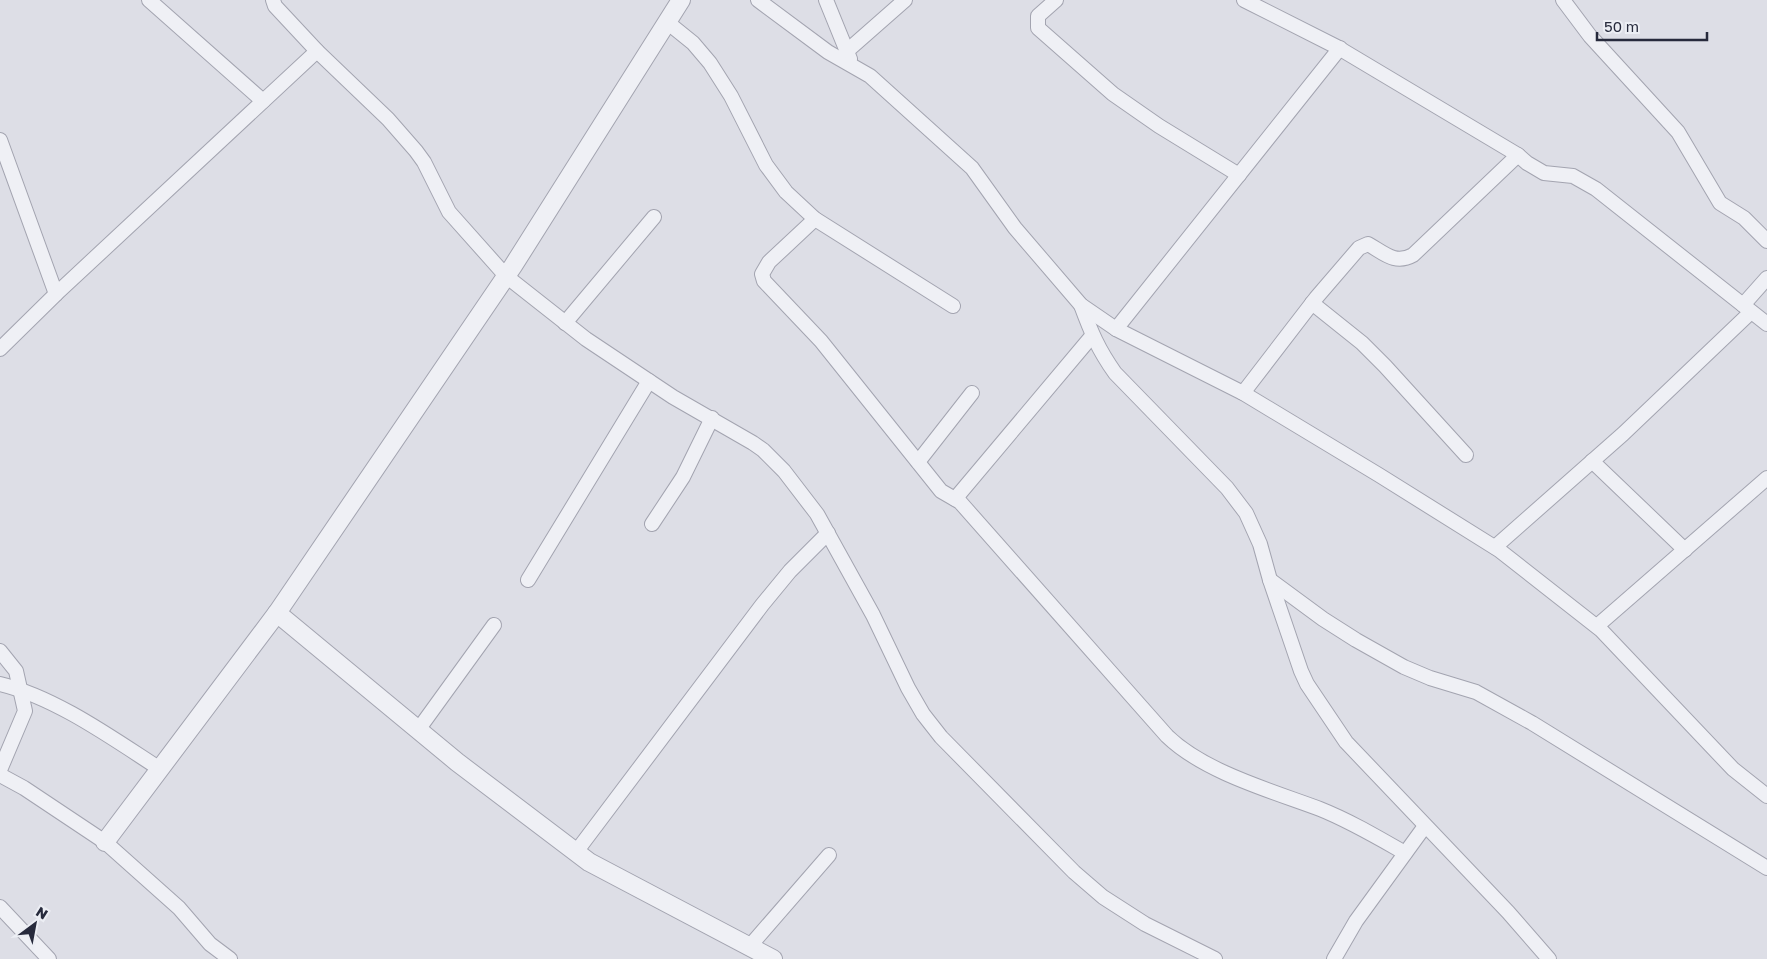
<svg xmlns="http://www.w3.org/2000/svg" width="1767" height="959" font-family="'Golos Text',sans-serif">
<rect width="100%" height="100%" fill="#dddee6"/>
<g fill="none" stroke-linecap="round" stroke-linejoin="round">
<defs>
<g id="minor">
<path d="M149,0L263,101"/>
<path d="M273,0L275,6L317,51L388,119L416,151L424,162L449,212L506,276L586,339L673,397L753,443L763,450L784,471L817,514L873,615L908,688L923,714L941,737L1074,872L1103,897L1145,924L1215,959"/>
<path d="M758,0L828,52L870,76L972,168L1015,228L1081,305L1116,329L1243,393L1379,475L1499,550L1601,630L1733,769L1767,796"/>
<path d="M826,0L850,59"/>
<path d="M1056,0L1038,16V28L1113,94L1159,126L1239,175"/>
<path d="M1244,0L1337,47L1518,155L1527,163L1544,173L1573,176L1596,189L1767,324"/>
<path d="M1563,0L1590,36L1678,132L1720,203L1744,218L1767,241"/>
<path d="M667,22L693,43L710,63L731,96L766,165L786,192L815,219L953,306"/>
<path d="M847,51L905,0"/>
<path d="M0,140L56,294"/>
<path d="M815,219L769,262L762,274L764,281L821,341L941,491L960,502L1167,736C1204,772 1272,791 1320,809C1350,821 1377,837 1405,853"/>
<path d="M1312,303L1362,343L1385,366L1466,455"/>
<path d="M1081,305C1091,332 1098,349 1115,373L1227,488L1246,513L1260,544L1270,580L1301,671L1307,684L1346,742L1508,912L1549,959"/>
<path d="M1743,305L1767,278"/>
<path d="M565,323L654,217"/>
<path d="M1116,329L1340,48"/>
<path d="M0,349L56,294L317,51"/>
<path d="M1243,393L1316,298L1359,248L1368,244C1384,253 1395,265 1413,255L1518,155"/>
<path d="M1592,461L1685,550"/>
<path d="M918,462L972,393"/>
<path d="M955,499L1092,336"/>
<path d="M652,524L683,477L712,418"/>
<path d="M1495,547L1623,434L1751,312"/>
<path d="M528,580L649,381"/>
<path d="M1270,580L1323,619L1356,640L1404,667L1430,678L1476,692L1532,723L1767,868"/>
<path d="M1597,626L1767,478"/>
<path d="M0,651L16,671L25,711L0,770"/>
<path d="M0,684C55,697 112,738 160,769"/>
<path d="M418,730L494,625"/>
<path d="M0,775L24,788L105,842L179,908L210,944L230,959"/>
<path d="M576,852L762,605L790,571L828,533"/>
<path d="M0,907L49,959"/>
<path d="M749,947L829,855"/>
<path d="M1334,959L1356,921L1425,826"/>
</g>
<g id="tertiary">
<path d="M277,613L457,762L589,862L773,959"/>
<path d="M105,842L277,613L513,266L681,0"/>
</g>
</defs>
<use href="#minor" stroke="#a3a4b0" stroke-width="16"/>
<use href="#tertiary" stroke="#a3a4b0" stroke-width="20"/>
<use href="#minor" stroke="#eff0f5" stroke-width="14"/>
<use href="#tertiary" stroke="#eff0f5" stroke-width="18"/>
</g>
<g transform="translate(35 924) rotate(32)" stroke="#eceef4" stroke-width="4" paint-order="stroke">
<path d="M0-4L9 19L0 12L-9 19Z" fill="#272a3c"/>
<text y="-8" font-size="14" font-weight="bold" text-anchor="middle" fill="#272a3c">N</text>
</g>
<path d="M1597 32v8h110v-8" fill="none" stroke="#272a3c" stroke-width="2.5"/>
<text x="1604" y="32" font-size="15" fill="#272a3c" stroke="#eceef4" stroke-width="4" paint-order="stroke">50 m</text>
</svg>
